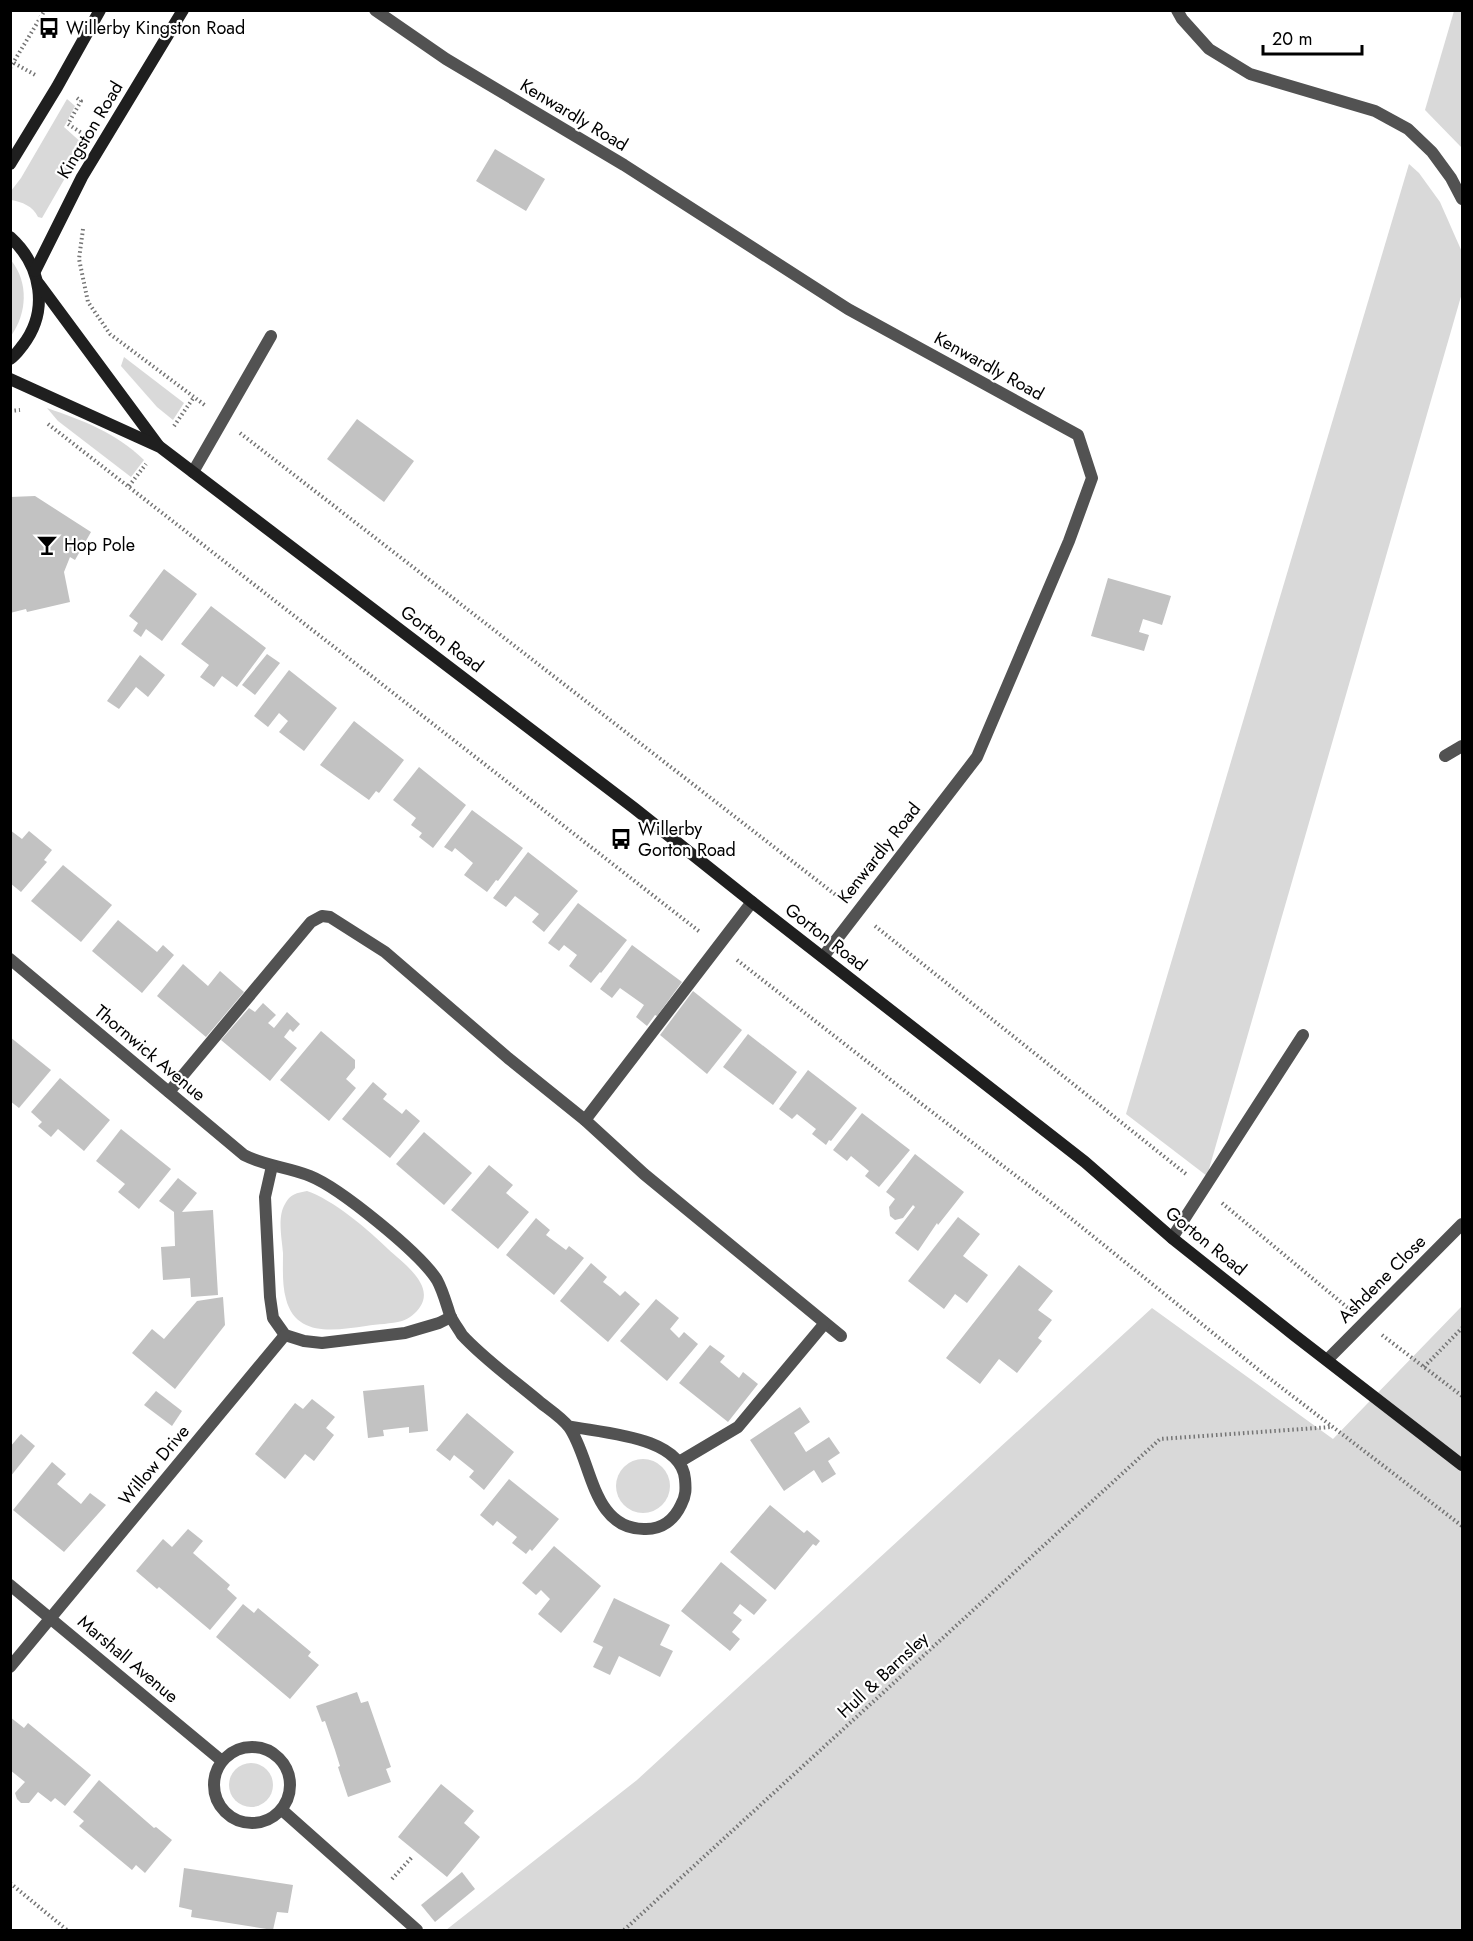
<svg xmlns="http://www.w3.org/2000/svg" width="1473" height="1941" font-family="Jost,sans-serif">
<rect width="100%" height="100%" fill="#fff"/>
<g fill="#d9d9d9">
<path d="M1454,11H1462V148L1425,110Z"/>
<path d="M67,99L75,106L64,127L84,145L42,218L38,217C33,206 22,202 11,200V191L21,178Z"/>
<path d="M1409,164L1419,173L1440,202L1462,252V293L1207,1176L1126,1114Z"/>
<path d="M11,260C29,283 27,313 11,336Z"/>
<path d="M124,357L184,403L173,420L157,407L121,366Z"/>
<path d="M47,408C84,421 115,432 144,460L131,477L58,421Z"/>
<path d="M307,1191C332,1199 370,1231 388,1249C403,1263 435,1285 420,1307C416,1313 409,1319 402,1321C391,1324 378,1324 366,1326C336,1330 296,1338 286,1299C282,1285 283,1268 283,1253C282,1239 277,1217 285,1204C290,1194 297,1193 307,1191Z"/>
<path d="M1462,1306V1930H446L637,1780L1152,1308L1333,1439Z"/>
<circle cx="643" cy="1486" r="27"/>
<circle cx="251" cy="1785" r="22"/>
</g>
<g fill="#c2c2c2">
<path d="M495,149L545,179L526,211L476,181Z"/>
<path d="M357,419L414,461L384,502L327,459Z"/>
<path d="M35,496L91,532L75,560L70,557L64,572L70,602L27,612L26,609L10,613V497Z"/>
<path d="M164,569L197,594L162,641L146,629L141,637L133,631L138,623L129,616Z"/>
<path d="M1108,578L1171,596L1162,625L1143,619L1139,632L1149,635L1144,651L1091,636Z"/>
<path d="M211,606L266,648L237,687L222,676L214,687L200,677L209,665L181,644Z"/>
<path d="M267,654L280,663L255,695L242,685Z"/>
<path d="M140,655L165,675L148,697L136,687L119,709L107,701Z"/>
<path d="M289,670L337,708L304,751L279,732L288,721L279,713L268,727L254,716Z"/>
<path d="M354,721L404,760L379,793L376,791L369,800L320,765Z"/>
<path d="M419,767L466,805L433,848L419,837L422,833L411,825L416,818L393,800Z"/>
<path d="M472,810L523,848L498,881L496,880L487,892L464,875L473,863L455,848L452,852L444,847Z"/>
<path d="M10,830L22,839L29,831L52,850L44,860L47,862L21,892L10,883Z"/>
<path d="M528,852L578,891L544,932L532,922L539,914L515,896L506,907L493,898Z"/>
<path d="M63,865L112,905L81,942L31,901Z"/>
<path d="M578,903L627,940L601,973L600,972L591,983L569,966L577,955L564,945L559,951L548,943Z"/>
<path d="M118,920L157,952L163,945L174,955L142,993L92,951Z"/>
<path d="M632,945L682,982L657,1016L655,1015L647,1026L636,1017L644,1005L620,988L612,998L600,989Z"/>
<path d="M183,964L208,986L220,971L244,992L206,1037L157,996Z"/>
<path d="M693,991L742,1030L707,1074L660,1035Z"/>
<path d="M263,1003L276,1015L268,1023L274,1028L287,1012L300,1024L293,1032L290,1029L284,1037L297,1048L270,1081L221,1040L249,1008L255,1012Z"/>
<path d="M321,1031L355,1060V1068L346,1079L356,1088L329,1121L280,1080Z"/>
<path d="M748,1034L797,1072L773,1105L723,1067Z"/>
<path d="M10,1037L51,1070L19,1108L10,1101Z"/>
<path d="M808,1070L857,1108L831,1141L829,1140L826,1145L812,1134L816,1129L797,1114L792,1119L779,1109Z"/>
<path d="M60,1078L110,1120L84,1151L58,1129L51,1137L38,1126L42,1122L31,1112Z"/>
<path d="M373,1082L387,1094L383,1099L392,1106L402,1114L406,1109L420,1121L390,1158L342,1119Z"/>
<path d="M862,1113L910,1150L879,1187L865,1176L869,1171L851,1156L847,1161L833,1150Z"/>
<path d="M121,1129L171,1169L139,1209L118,1192L125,1184L96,1161Z"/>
<path d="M424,1132L472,1173L444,1205L396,1164Z"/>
<path d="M915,1154L964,1192L938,1225L937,1223L918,1251L895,1233L915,1207L913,1205L903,1218L895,1220L890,1216L889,1207L895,1199L886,1192Z"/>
<path d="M489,1165L513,1185L506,1193L529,1212L498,1249L451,1210Z"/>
<path d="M178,1178L197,1193L182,1212L213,1210L218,1295L191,1297L190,1278L163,1280L161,1247L175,1246L174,1212L159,1201Z"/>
<path d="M958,1217L980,1234L963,1256L988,1275L967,1303L955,1294L944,1309L908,1281Z"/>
<path d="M536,1218L550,1230L546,1235L566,1250L569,1246L584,1258L554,1295L506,1255Z"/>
<path d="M591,1263L607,1277L603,1282L611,1288L620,1296L625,1291L640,1304L608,1342L560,1301Z"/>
<path d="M1019,1265L1053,1291L1038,1310L1052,1320L1038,1338L1042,1341L1017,1373L999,1359L980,1384L946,1358Z"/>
<path d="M223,1297L225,1325L175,1389L132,1353L152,1329L164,1339L197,1301Z"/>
<path d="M656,1299L679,1318L670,1329L679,1338L684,1332L698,1344L667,1381L620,1341Z"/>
<path d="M710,1345L725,1356L720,1362L739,1378L743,1372L758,1384L728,1422L679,1383Z"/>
<path d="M424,1385L428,1431L409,1433V1427L383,1430L384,1436L368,1438L363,1391Z"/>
<path d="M156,1391L182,1411L172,1426L144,1405Z"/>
<path d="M312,1399L335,1417L326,1428L334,1435L314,1461L305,1454L285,1479L255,1454L295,1403L303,1409Z"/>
<path d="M800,1407L810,1422L794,1433L806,1452L829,1437L840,1453L828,1461L836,1474L822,1483L814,1470L784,1491L750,1440Z"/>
<path d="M467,1413L514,1452L484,1490L469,1477L474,1471L454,1455L450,1461L436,1450Z"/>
<path d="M21,1434L35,1446L10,1477V1447Z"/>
<path d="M52,1462L66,1474L57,1484L81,1504L90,1493L106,1505L64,1552L13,1510Z"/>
<path d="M509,1479L559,1519L532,1551L530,1549L526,1554L512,1543L517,1537L497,1521L493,1526L480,1515Z"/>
<path d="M770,1505L804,1533L807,1530L820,1541L816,1546L813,1544L775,1590L730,1552Z"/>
<path d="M188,1529L203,1541L193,1553L230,1585L227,1589L237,1598L210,1630L159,1587L157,1589L136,1571L163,1539L172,1547Z"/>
<path d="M554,1546L601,1586L561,1633L538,1614L550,1599L541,1590L536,1595L522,1583Z"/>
<path d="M721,1562L767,1600L754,1615L740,1604L733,1613L742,1620L732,1632L740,1639L730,1651L681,1611Z"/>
<path d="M614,1598L670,1625L660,1645L673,1651L660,1677L619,1656L610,1675L593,1667L603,1647L593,1642Z"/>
<path d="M243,1604L254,1613L258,1608L311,1652L308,1656L319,1665L290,1699L216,1637Z"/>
<path d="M357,1692L361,1703L368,1701L391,1767L386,1769L391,1782L348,1797L338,1767L340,1766L335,1750L325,1721L322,1722L316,1706Z"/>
<path d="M10,1717L24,1728L28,1723L91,1775L65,1806L55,1798L51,1802L38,1792L29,1803H21L17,1799L15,1793L25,1782L10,1770Z"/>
<path d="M99,1780L154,1828L156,1827L172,1840L145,1873L136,1865L132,1870L79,1826L84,1821L73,1812Z"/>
<path d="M441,1784L474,1811L464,1823L480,1837L447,1877L398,1837Z"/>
<path d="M184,1868L293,1885L288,1913L277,1912L273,1930L191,1917L192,1910L179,1907Z"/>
<path d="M462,1872L475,1889L435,1922L421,1905Z"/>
</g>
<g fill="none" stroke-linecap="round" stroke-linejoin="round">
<g stroke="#747474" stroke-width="4" stroke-dasharray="1.5 3" stroke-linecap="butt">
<path d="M14,63L37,76"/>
<path d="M10,68L45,10"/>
<path d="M77,98L81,101L68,124L83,134"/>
<path d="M83,229L79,259L88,302L110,334L206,406"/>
<path d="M10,411L20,410"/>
<path d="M48,424L700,932"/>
<path d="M174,426L194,397"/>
<path d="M240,433L841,899"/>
<path d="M129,486L146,464"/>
<path d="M875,926L1186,1174"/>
<path d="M737,960L919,1102L1053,1204L1265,1375L1462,1526"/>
<path d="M1222,1203L1348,1308"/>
<path d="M1382,1335L1462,1396"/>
<path d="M1424,1367L1462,1328"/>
<path d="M392,1879L413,1856"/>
<path d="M10,1883L67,1930"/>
<path d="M624,1930L1160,1439L1331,1427"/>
</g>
<g stroke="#525252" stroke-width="12">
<path d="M193,472L271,336"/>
<path d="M169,1092L311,922L322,916L330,917L385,952L508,1058L585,1120L644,1174L841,1336"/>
<path d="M585,1120L752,902"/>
<path d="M1172,1238L1303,1035"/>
<path d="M679,1462L738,1427L825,1323"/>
<path d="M282,1810L417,1930"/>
</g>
<g stroke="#525252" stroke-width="12">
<path d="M375,10L446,59L624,165L848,309L1078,435L1092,478L1069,541L977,757L823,957"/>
<path d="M1177,10L1182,19L1209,49L1250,74L1375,111L1408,129L1432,152L1451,178L1462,199"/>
<path d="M1445,756L1462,746"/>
<path d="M10,959L244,1155C265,1166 288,1167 310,1176C340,1188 420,1253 437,1280C443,1291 446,1303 450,1315C453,1322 458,1328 462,1335C485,1360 515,1381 541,1403C550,1410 562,1418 569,1427C592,1459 591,1531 646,1529C662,1529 674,1520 681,1505C686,1496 686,1489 685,1479C681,1436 601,1433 568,1426"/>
<path d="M272,1166L265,1197L270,1297L273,1318L285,1335L304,1341L322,1343L405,1333L439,1323L451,1317"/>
<path d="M1328,1359L1462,1224"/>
<path d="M10,1585L222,1761"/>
<path d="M10,1667L285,1335"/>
<circle cx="252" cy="1785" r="38"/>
</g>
<g stroke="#1f1f1f" stroke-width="12">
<path d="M10,164L57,87L100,10"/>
<path d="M10,237C42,266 49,311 23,345C19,350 16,355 10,359"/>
<path d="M35,271L82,177L183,10"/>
<path d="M39,284L158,445"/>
<path d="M10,379L160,447L634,808L752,902L1085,1162L1172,1238L1294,1335L1462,1465"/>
</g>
</g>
<defs>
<symbol id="bus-bare" viewBox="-9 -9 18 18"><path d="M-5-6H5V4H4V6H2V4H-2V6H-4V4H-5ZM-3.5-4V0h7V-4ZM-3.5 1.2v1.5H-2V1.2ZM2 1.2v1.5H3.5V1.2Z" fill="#000" stroke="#fff" stroke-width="2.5" paint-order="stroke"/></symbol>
<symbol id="bar-bare" viewBox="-9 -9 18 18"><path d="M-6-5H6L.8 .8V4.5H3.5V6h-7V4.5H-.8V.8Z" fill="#000" stroke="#fff" stroke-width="2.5" paint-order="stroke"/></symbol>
</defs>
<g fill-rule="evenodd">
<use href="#bus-bare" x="34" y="13" width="30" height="30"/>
<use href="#bar-bare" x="32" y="530" width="30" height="30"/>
<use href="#bus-bare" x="606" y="824" width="30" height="30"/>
</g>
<g text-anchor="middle" stroke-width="4.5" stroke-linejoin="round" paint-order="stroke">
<g font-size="18" fill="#000" stroke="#fff" text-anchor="start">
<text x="66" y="34">Willerby Kingston Road</text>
<text x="64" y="551">Hop Pole</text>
<text x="638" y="835">Willerby<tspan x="638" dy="21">Gorton Road</tspan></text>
</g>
<g font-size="18" fill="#000" stroke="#fff">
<text transform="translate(574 115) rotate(31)" y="6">Kenwardly Road</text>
<text transform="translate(90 130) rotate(-59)" y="6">Kingston Road</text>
<text transform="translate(989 366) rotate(29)" y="6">Kenwardly Road</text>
<text transform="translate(442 639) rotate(37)" y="6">Gorton Road</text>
<text transform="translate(879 853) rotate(-52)" y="6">Kenwardly Road</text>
<text transform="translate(826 937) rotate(38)" y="6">Gorton Road</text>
<text transform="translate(150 1053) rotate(40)" y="6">Thornwick Avenue</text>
<text transform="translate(1206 1241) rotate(39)" y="6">Gorton Road</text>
<text transform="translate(1382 1279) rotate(-45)" y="6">Ashdene Close</text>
<text transform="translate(154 1465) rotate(-50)" y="6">Willow Drive</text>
<text transform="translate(128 1659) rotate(40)" y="6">Marshall Avenue</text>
<text transform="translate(883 1675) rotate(-43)" y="6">Hull &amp; Barnsley</text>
</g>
</g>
<rect width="1473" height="1941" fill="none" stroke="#000000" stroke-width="24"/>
<path d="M1263 45v9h99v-9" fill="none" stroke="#000000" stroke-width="3"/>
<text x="1272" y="45" font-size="18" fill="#000000" stroke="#ffffff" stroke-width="4.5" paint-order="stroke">20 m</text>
</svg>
